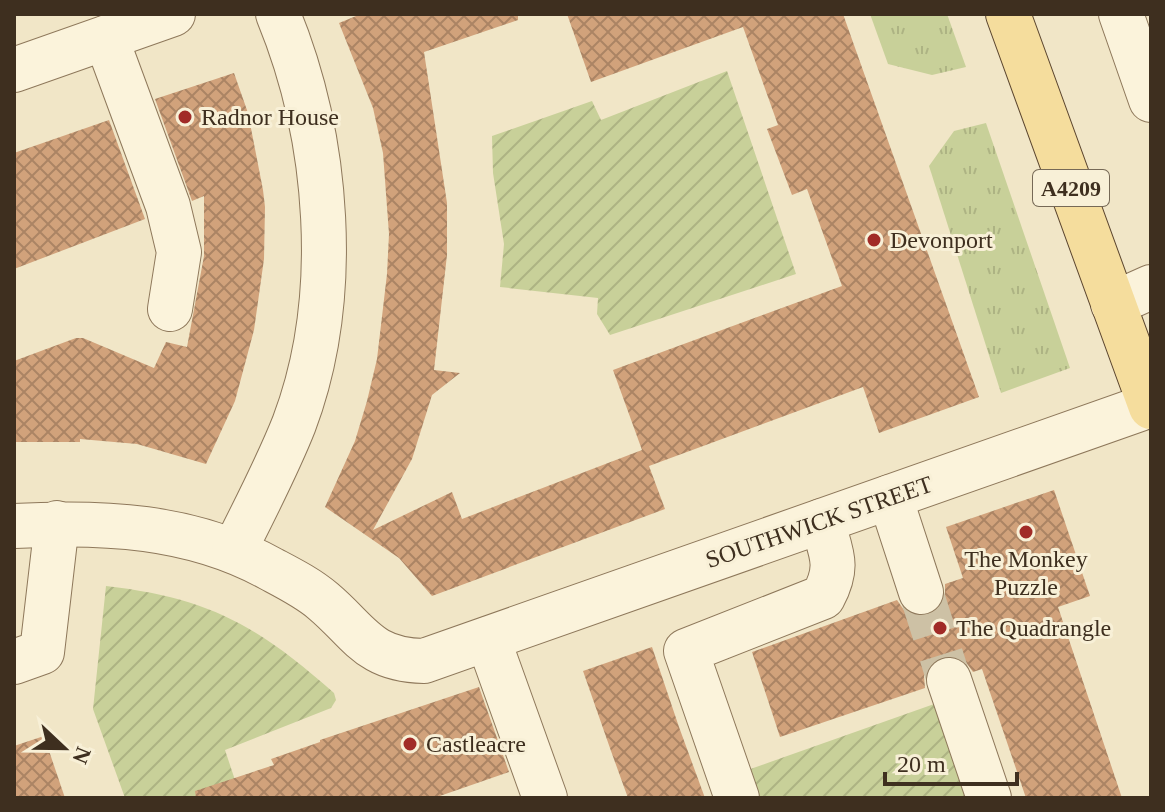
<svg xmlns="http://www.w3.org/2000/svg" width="1165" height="812" font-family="'Times New Roman',serif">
<defs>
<pattern id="grass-tufts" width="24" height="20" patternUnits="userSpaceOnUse" patternTransform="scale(2)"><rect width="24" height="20" fill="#c8d099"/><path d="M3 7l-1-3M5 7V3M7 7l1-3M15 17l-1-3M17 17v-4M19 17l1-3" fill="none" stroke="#adb383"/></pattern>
<pattern id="garden-furrows" width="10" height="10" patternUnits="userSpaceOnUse" patternTransform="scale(2)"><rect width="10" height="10" fill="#c8d099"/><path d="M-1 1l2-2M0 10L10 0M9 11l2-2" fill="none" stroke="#adb383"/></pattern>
<pattern id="building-cross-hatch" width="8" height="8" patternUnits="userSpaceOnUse" patternTransform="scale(2)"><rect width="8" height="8" fill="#d1a27b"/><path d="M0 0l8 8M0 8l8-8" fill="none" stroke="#ab8464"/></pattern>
</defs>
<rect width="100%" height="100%" fill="#f1e6c7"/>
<g fill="url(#grass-tufts)">
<path d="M870,14H947L966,67L932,75L888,64Z"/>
<path d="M986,123L1070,368L1001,393L929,166L954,131Z"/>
</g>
<g fill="url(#garden-furrows)">
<path d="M727,71L796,274L610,335L597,314L598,298L500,287L504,244L493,173L492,136L592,101L601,120Z"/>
<path d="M106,586C209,598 257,625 334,693L336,700L331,708L225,750L241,798H125L93,709Z"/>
<path d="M937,703L970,798H751L742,772Z"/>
</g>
<g fill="url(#building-cross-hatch)">
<path d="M361,14H518V20L424,52L447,203V255L434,370L460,373L432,395L412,459L373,530L452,492L462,519L642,450L613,370L842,286L807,189L792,195L767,129L778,125L743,27L591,82L567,14H843L979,397L879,433L863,387L649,466L665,509L432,596L399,558L325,507L355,441L367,401L377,359L387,274L389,234L383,153L373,108L339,23Z"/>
<path d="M234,73L248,113L263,190L265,207L264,259L254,330L235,401L206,464L137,444L80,439V442H14V361L76,338H83L154,368L166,342L187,347L204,256V196L192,201L155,99Z"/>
<path d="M109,120L145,219L14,269V153Z"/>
<path d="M1054,490L1090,596L1058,607L1122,798H1026L982,669L973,672L965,661L953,655L940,657L930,664L924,676L925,688L780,737L752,652L897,600L904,610L915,616L929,615L939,609L945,598V584L963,578L946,527Z"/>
<path d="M652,647L679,727L705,798H628L611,751L583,671Z"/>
<path d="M479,687L509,772L434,798H196L195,791L274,765L271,759L320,742V740Z"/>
<path d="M44,736L65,798H14V746Z"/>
</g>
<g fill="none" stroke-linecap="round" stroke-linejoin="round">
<path stroke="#cdc1a5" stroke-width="44" stroke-dasharray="44 22" stroke-linecap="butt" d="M921,592L949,680"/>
<defs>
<g id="minor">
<path d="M1121,14L1151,100"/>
<path d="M106,38L168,206L179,252L170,309"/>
<path d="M14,70L173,14"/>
<path d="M1113,304L1151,287"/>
<path d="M890,497L921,592"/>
<path d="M14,526C102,521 192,525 271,569C288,578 308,588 323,601C360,632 368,660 424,661L1151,405"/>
<path d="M234,551C255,509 277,467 294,424C342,297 329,138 278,14"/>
<path d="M488,639L545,798"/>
<path d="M14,662L42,652L57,523"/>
<path d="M949,680L989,798"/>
<path d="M737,798L686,651L823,597C840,565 831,554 822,521"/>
</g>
<path id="major" d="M1008,14L1151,407"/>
</defs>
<use href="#minor" stroke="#8e785b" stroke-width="46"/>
<use href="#major" stroke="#5c462f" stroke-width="46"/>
<use href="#minor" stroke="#fbf3db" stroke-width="44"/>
<use href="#major" stroke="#f5dd9d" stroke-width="44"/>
</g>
<g fill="#a12b27" stroke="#f8f0d7" stroke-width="3">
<circle cx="185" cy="117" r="8"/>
<circle cx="874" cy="240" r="8"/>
<circle cx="1026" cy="532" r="8"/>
<circle cx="940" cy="628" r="8"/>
<circle cx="410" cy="744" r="8"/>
</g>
<g text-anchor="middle" stroke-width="6" stroke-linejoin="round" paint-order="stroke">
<rect fill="#f8f0d7" stroke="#766956" stroke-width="2" x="1033" y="170" width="76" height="36" rx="6"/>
<g font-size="22" font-weight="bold" fill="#3e2f1f">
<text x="1071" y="196">A4209</text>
</g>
<g font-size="24" fill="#3e2f1f" stroke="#f8f0d7" text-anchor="start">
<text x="201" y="125">Radnor House</text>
<text x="890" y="248">Devonport</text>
<text x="1026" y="567" text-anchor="middle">The Monkey<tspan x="1026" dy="28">Puzzle</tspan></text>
<text x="956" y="636">The Quadrangle</text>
<text x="426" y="752">Castleacre</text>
</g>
<g font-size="24" fill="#3e2f1f" stroke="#f8f0d7">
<text transform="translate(819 522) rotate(-19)" y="8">SOUTHWICK STREET</text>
</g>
</g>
<rect width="1165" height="812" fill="none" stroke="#3e2f1f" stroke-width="32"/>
<g transform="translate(64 748) rotate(112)" stroke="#f8f0d7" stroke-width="6" paint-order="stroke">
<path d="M0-6L14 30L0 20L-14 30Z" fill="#3e2f1f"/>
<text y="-12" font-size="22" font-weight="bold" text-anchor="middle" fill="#3e2f1f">N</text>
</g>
<path d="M885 772v12h132v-12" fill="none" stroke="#3e2f1f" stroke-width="4"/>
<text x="897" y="772" font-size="24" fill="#3e2f1f" stroke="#f8f0d7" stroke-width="6" paint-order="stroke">20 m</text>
</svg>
